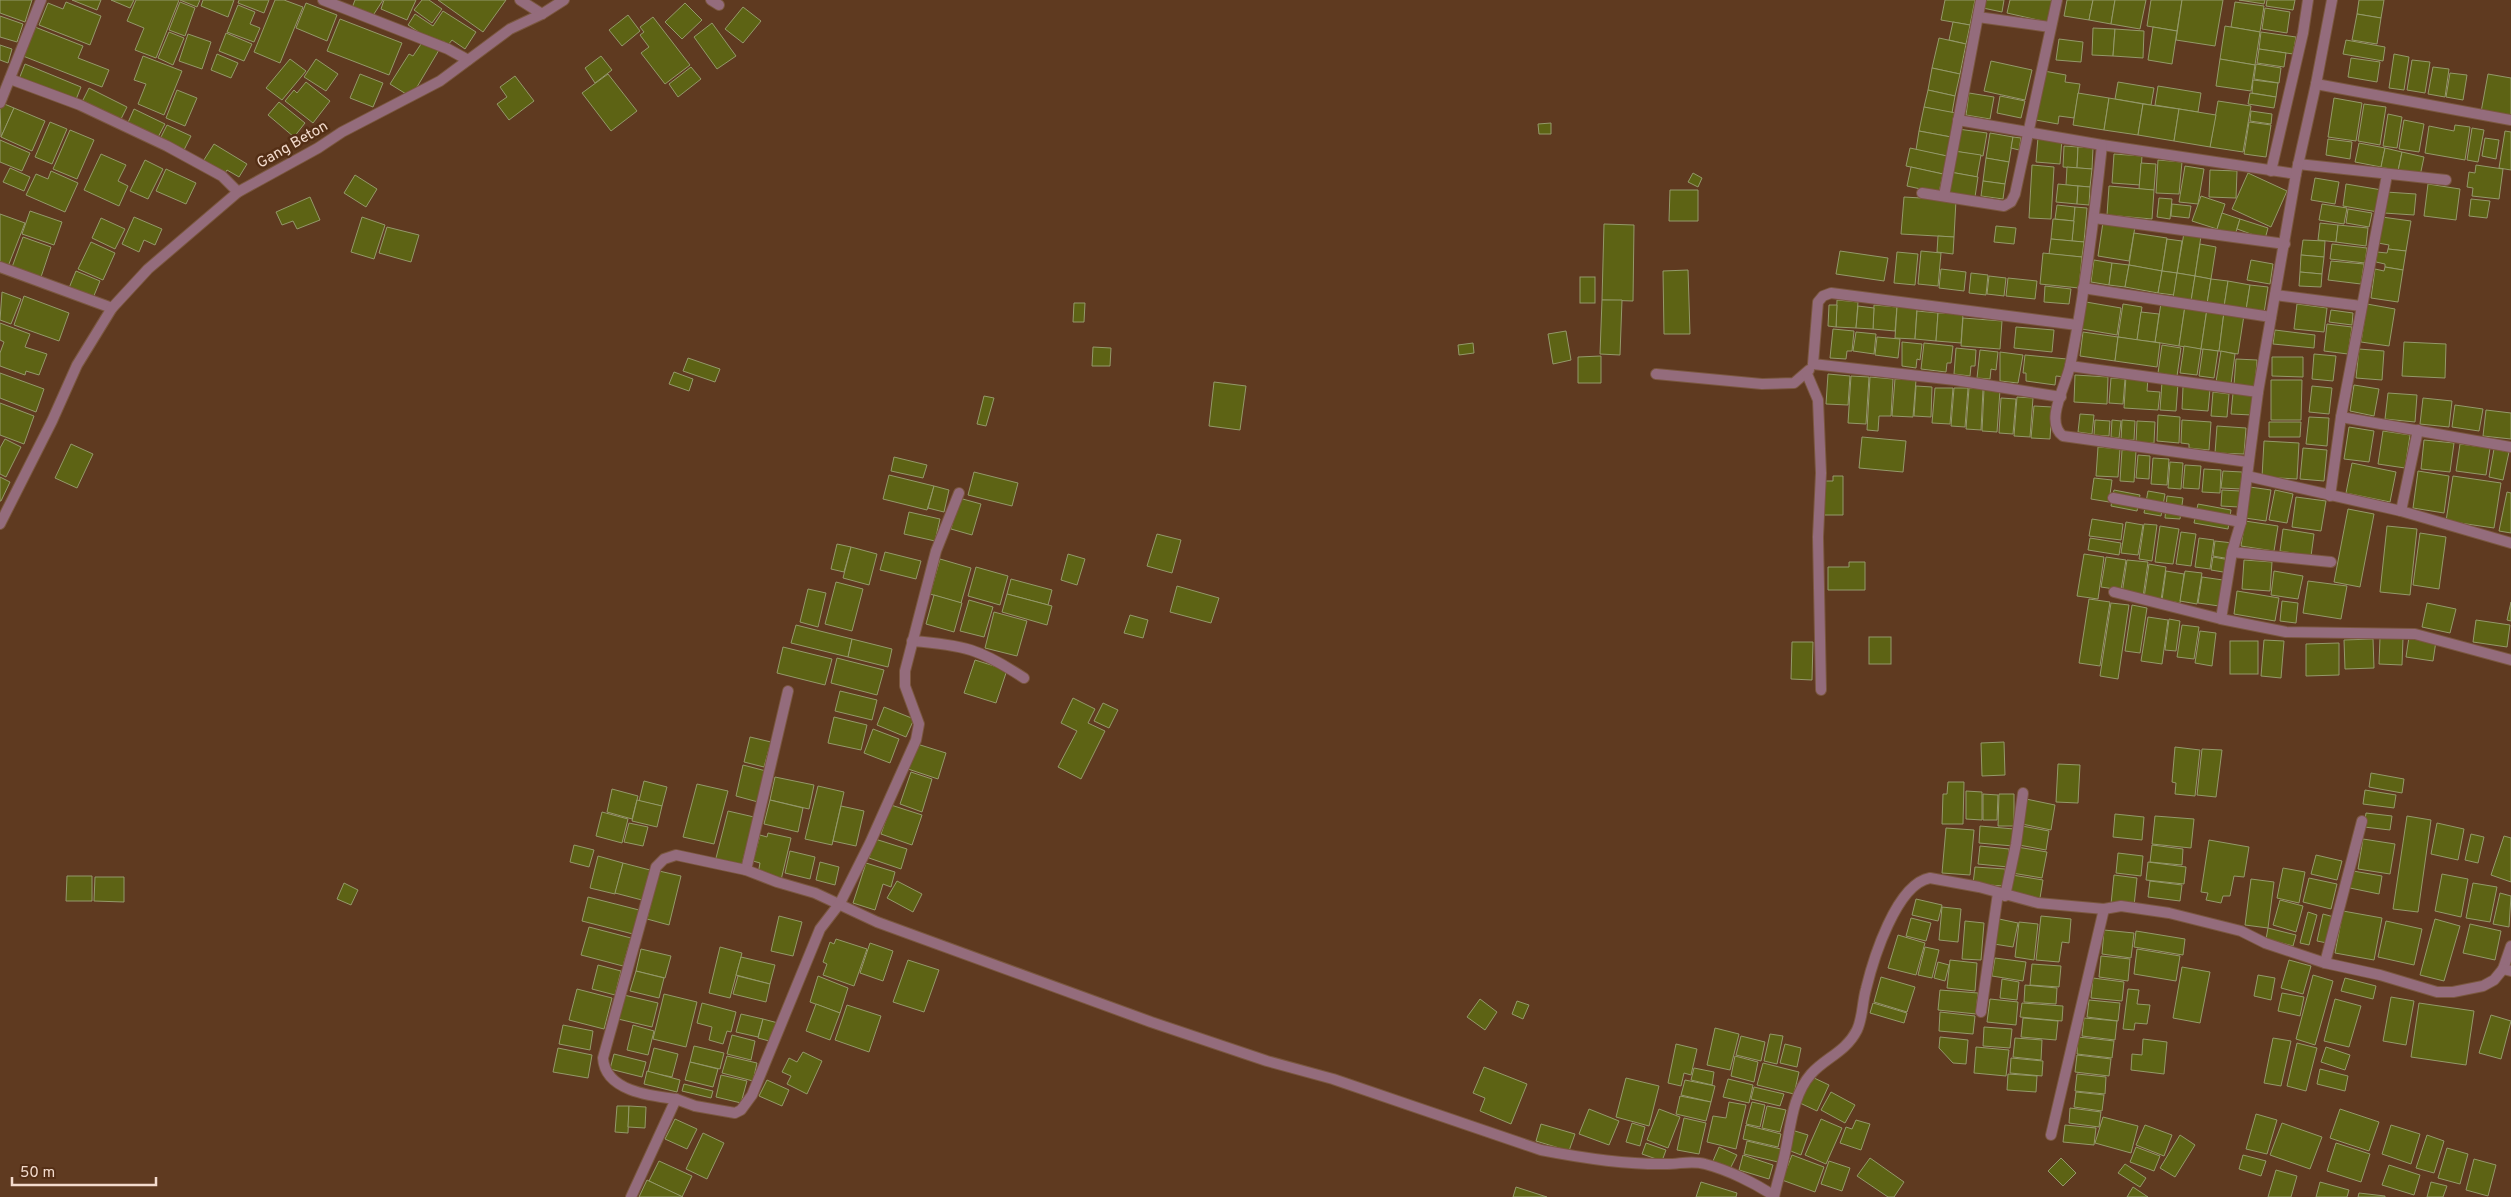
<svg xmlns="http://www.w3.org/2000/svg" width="2511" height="1197" font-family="Overpass,sans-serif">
<rect width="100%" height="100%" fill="#5f3a20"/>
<g fill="#5d6314" stroke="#94996a">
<path d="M0,0H32L25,22L0,13Z"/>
<path d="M72,0H101L97,10Z"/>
<path d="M111,0H134L130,8Z"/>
<path d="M136,0H179L156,58L135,50L144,28L127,21Z"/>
<path d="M180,0H200L197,7Z"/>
<path d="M203,0H234L228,17L201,6Z"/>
<path d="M239,0H269L264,13L238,3Z"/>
<path d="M275,0H284L303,7L280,63L254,52Z"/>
<path d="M355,0H383L372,17L352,8Z"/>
<path d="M384,0H416L407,20L381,9Z"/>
<path d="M422,0H429L442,9L432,23L414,10Z"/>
<path d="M438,0H506L483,32Z"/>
<path d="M1945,0H1975L1970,25L1941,20Z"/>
<path d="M1984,0H2004L2002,12L1983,8Z"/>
<path d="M2010,0H2053L2047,22L2007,13Z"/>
<path d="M2067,0H2093L2089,20L2064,16Z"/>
<path d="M2093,0H2115L2111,24L2089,20Z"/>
<path d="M2115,0H2146L2140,29L2111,24Z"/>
<path d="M2151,0H2182L2177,31L2147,26Z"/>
<path d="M2182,0H2223L2215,46L2176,40Z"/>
<path d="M2239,0H2265L2264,4Z"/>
<path d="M2267,0H2295L2293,10L2266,6Z"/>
<path d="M2359,0H2384L2381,18L2357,14Z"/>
<path d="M66,2L101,16L90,45L39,25L48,3L63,9Z"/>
<path d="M180,2L195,8L185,36L169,30Z"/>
<path d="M2235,2L2264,6L2260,32L2231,27Z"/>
<path d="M306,3L337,15L327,41L296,28Z"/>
<path d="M685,3L702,20L682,39L665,22Z"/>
<path d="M238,5L255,12L250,24L260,28L254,42L227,32Z"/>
<path d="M743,7L761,21L743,43L725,29Z"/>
<path d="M2265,8L2290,12L2287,33L2262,29Z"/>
<path d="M443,11L476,32L465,49L452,40L448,45L443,41L440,46L408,25L415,14L433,26Z"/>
<path d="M2357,14L2381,18L2377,44L2352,40Z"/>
<path d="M628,15L640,31L622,46L609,30Z"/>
<path d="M0,16L23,24L17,42L0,37Z"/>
<path d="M653,17L690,65L665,84L641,53L649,47L640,35L644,32L640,27Z"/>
<path d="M340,19L402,43L389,75L327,51Z"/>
<path d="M1953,22L1970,25L1966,44L1949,40Z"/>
<path d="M712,23L736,56L717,69L694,37Z"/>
<path d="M2225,26L2260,32L2255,65L2220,59Z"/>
<path d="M35,27L83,46L78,58L109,70L102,87L23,56Z"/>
<path d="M2153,27L2177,31L2172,64L2148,60Z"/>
<path d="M2093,28L2115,29L2113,56L2092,55Z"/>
<path d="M2115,29L2144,31L2143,58L2113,56Z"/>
<path d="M169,32L184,38L173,65L158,58Z"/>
<path d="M2261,32L2296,37L2293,54L2259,49Z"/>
<path d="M226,33L252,44L244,61L219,51Z"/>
<path d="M188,34L211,42L202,69L179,61Z"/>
<path d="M1939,38L1966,44L1960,74L1932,68Z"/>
<path d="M2059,39L2083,42L2081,62L2056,60Z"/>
<path d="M2346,40L2385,47L2383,61L2343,54Z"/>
<path d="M423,41L439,50L411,97L390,84L409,54L413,56Z"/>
<path d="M0,45L12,49L8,63L0,60Z"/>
<path d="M2259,49L2286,53L2284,67L2257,63Z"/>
<path d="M217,54L238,63L231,78L211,70Z"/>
<path d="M2394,54L2409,57L2404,90L2389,88Z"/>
<path d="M143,56L182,71L164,115L138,104L146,84L134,80Z"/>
<path d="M601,56L612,70L595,83L585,68Z"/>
<path d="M2351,58L2380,62L2377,82L2348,77Z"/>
<path d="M290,59L306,71L282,100L266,88Z"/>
<path d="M316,59L338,74L326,91L304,77Z"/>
<path d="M2220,59L2255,65L2251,91L2216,86Z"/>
<path d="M2412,60L2430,62L2425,93L2407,90Z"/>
<path d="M1991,61L2032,70L2025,100L1984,91Z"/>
<path d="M25,64L81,87L75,102L19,79Z"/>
<path d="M2256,64L2281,68L2279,83L2254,79Z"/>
<path d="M691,67L701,79L678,97L669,84Z"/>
<path d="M2433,67L2449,69L2445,97L2428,94Z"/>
<path d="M1932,68L1960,74L1955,96L1928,90Z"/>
<path d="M2044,71L2066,75L2065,82L2080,84L2074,118L2059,116L2058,124L2036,120Z"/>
<path d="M2450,73L2467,75L2463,100L2446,97Z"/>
<path d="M360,74L383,83L373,107L350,98Z"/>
<path d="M608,74L637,111L611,131L582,93Z"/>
<path d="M2488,74L2511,78V118L2481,112Z"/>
<path d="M515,76L534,101L509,120L497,104L507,97L500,87Z"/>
<path d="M2253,80L2278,83L2276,97L2252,93Z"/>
<path d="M306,82L330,101L313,123L285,101L294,90L297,93Z"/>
<path d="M2118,82L2154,88L2151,105L2115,99Z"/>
<path d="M2158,86L2201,93L2198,112L2155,105Z"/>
<path d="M89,88L127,107L119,123L81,104Z"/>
<path d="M177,90L197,98L185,126L166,118Z"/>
<path d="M1928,90L1955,96L1952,113L1924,107Z"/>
<path d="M1969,93L1994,97L1990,119L1966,115Z"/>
<path d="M2078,93L2109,98L2104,130L2073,125Z"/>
<path d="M2250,93L2276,97L2274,108L2248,104Z"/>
<path d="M2000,96L2025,101L2021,118L1997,113Z"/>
<path d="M2109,98L2143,104L2138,135L2104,130Z"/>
<path d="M2334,98L2362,103L2356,141L2328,137Z"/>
<path d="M2218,101L2251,106L2243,152L2210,147Z"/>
<path d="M279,102L305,123L294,137L268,115Z"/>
<path d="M2,103L14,108L1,137L0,108Z"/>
<path d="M2143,104L2179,109L2174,141L2138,135Z"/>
<path d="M2364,104L2386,107L2380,145L2358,141Z"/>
<path d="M1924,107L1956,113L1951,137L1919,131Z"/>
<path d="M14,108L45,121L32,151L1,137Z"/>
<path d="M134,109L165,124L156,141L126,127Z"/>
<path d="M2179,109L2216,115L2210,147L2174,141Z"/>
<path d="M2251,111L2272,114L2271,124L2250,121Z"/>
<path d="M2388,114L2402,117L2397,148L2383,146Z"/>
<path d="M2404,120L2424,124L2419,152L2399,149Z"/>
<path d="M50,122L67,129L52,164L35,157Z"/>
<path d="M2249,122L2271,125L2266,157L2244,154Z"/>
<path d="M1551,123V134H1539L1538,124Z"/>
<path d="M167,125L191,136L183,152L159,141Z"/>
<path d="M2455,125L2470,127L2465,160L2425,153L2429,126L2454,131Z"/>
<path d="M2472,128L2484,130L2478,162L2467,160Z"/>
<path d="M1958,129L1987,133L1983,156L1954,151Z"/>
<path d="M70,130L94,140L77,179L53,169Z"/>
<path d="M1919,131L1951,137L1947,156L1916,150Z"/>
<path d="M2505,131L2511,132V170L2499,168Z"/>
<path d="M1990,133L2013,137L2009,162L1986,158Z"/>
<path d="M2013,137L2021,138L2019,150L2011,148Z"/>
<path d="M2038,137L2062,139L2060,164L2036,162Z"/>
<path d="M2485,138L2499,140L2496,159L2482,156Z"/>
<path d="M2328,139L2352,142L2350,159L2326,155Z"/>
<path d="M0,140L30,153L22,171L0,162Z"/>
<path d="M2359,143L2385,148L2381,167L2355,162Z"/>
<path d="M214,144L247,164L239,177L227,170L223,176L202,163Z"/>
<path d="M2064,146L2078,147L2077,168L2063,167Z"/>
<path d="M2078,147L2093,148L2092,169L2077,168Z"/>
<path d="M1910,148L1947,156L1943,174L1906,166Z"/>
<path d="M2385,148L2402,152L2398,171L2381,167Z"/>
<path d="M1954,151L1981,155L1977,177L1950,172Z"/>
<path d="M2402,152L2424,157L2420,176L2398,171Z"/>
<path d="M101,154L126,165L118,181L128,186L119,206L84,190Z"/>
<path d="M2114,154L2142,156L2140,185L2112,183Z"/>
<path d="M1986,158L2009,162L2005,184L1983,181Z"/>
<path d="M145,160L163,169L148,199L130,191Z"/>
<path d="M2158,160L2182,162L2179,194L2156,193Z"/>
<path d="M2141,163L2156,164L2154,190L2139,189Z"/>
<path d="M2032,165L2054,167L2051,219L2029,218Z"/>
<path d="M2476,165L2503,169L2499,199L2472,196L2473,188L2467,187L2469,172L2475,173Z"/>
<path d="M2185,166L2204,169L2198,204L2179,202Z"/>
<path d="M1911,167L1943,174L1939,193L1907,186Z"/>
<path d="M2067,167L2092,169L2090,187L2066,185Z"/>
<path d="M10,168L30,177L24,191L3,182Z"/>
<path d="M166,169L196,183L186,204L156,191Z"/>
<path d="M2210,170L2237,171L2236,198L2209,197Z"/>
<path d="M51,171L78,183L65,212L26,195L36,174L48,179Z"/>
<path d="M1950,172L1978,177L1975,197L1947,192Z"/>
<path d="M1693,173L1702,178L1698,187L1688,182Z"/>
<path d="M2248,173L2287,191L2271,227L2232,209Z"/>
<path d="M355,175L377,189L366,207L344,193Z"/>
<path d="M2315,178L2339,182L2335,204L2311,200Z"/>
<path d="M1983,181L2005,184L2003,199L1981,196Z"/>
<path d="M2058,184L2078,186L2077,204L2056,202Z"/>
<path d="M2346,184L2382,190L2378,212L2343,206Z"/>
<path d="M2428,184L2460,189L2456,220L2424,216Z"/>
<path d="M2078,186L2090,187L2089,205L2077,204Z"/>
<path d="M2109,186L2154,190L2152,219L2107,215Z"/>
<path d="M1670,190H1698V221H1669Z"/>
<path d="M2386,192L2416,194L2414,215L2384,213Z"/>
<path d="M2201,196L2225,204L2217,229L2192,221Z"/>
<path d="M310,197L320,220L297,229L293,221L282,225L276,212Z"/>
<path d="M1904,197L1956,200L1954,237L1901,234Z"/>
<path d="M2159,198L2172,199L2170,219L2157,217Z"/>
<path d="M2471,199L2490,201L2487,218L2469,216Z"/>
<path d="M2172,204L2191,206L2189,218L2171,216Z"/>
<path d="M2322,204L2347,208L2344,224L2319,220Z"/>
<path d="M2057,205L2075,207L2074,221L2055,219Z"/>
<path d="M2075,207L2087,208L2084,242L2072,241Z"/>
<path d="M2348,209L2372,213L2369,227L2346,223Z"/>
<path d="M30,211L62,222L54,245L22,234Z"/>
<path d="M2222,213L2240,219L2235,235L2217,229Z"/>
<path d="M0,214L25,223L7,269L0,267Z"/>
<path d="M134,217L162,229L155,245L144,240L139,252L122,244Z"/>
<path d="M362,217L385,225L374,259L351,252Z"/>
<path d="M2382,217L2411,221L2406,251L2388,249L2389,245L2378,243Z"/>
<path d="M101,218L125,229L115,249L92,238Z"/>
<path d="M2053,219L2074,221L2072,241L2051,239Z"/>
<path d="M2240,219L2268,228L2265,239L2237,229Z"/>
<path d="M2103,222L2135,227L2129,261L2098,256Z"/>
<path d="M2320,223L2338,225L2336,242L2318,240Z"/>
<path d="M1604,224L1634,225L1633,301L1602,300Z"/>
<path d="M2338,225L2368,228L2366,246L2336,242Z"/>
<path d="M1996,226L2016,228L2014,244L1994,242Z"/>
<path d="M387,227L419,235L411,262L379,253Z"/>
<path d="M2134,233L2167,238L2162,271L2129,265Z"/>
<path d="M2184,233L2201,236L2195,276L2177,273Z"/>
<path d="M1938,236L1954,237L1953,254L1937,252Z"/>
<path d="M23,237L51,247L40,280L11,270Z"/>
<path d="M2051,239L2084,242L2082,257L2049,254Z"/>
<path d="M2167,239L2182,241L2177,273L2162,271Z"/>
<path d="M2303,240L2325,241L2324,257L2301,255Z"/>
<path d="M91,242L115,253L103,280L78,269Z"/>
<path d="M2200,244L2216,247L2211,279L2195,276Z"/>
<path d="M2332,244L2367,248L2365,263L2330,259Z"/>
<path d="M2388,249L2406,251L2403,270L2385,267V264L2376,262L2377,252L2387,253Z"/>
<path d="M1840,251L1888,258L1884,281L1836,274Z"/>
<path d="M1921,251L1941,253L1938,286L1918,284Z"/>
<path d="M1897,252L1918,254L1915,285L1894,283Z"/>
<path d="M2043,253L2082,257L2079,288L2040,284Z"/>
<path d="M2301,255L2324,257L2322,274L2300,272Z"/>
<path d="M2094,260L2112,263L2109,285L2091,282Z"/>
<path d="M2251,260L2273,264L2270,284L2247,280Z"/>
<path d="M2331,261L2364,264L2361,284L2328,280Z"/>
<path d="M2112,263L2129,265L2125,287L2109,285Z"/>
<path d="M2129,265L2162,271L2158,293L2125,287Z"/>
<path d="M2385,267L2403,270L2398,302L2371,298L2375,269L2384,271Z"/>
<path d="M1941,269L1966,272L1964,291L1939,288Z"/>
<path d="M1688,270L1690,334H1664L1663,271Z"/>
<path d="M76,271L100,281L93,298L69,288Z"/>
<path d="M2162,271L2177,273L2174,295L2158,293Z"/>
<path d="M2300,272L2322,274L2321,287L2299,286Z"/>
<path d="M1971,273L1988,275L1986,295L1969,293Z"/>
<path d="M2177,273L2195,276L2191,301L2173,298Z"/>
<path d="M1989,276L2006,278L2004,296L1987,294Z"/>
<path d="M2195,276L2211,279L2207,304L2191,301Z"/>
<rect x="1580" y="277" width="15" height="26"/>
<path d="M2008,278L2037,281L2035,299L2006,296Z"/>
<path d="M2211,279L2228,281L2224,307L2207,304Z"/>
<path d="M2228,281L2250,285L2246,310L2224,307Z"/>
<path d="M2250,285L2268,287L2264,313L2246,310Z"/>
<path d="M2045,286L2071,289L2069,304L2044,302Z"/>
<path d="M2,292L21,299L11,324L0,320Z"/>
<path d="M24,296L69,313L59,341L14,325Z"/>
<path d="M1602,300H1622L1620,355L1600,354Z"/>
<path d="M1837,300L1858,302L1856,328L1836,327Z"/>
<path d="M2086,302L2121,308L2117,335L2082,329Z"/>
<path d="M1074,303H1085L1084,322H1073Z"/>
<path d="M2161,303L2185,306L2179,346L2155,342Z"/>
<path d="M2123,304L2142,307L2137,340L2118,337Z"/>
<path d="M2297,304L2327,308L2324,332L2294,329Z"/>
<path d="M2367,304L2395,309L2389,346L2361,342Z"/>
<path d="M1829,305H1837L1836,327L1828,326Z"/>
<path d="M1874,305L1897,307L1895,331L1873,329Z"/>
<path d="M1858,306L1874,308L1873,329L1856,328Z"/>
<path d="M2185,306L2207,309L2201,349L2179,346Z"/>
<path d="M1897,307L1917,308L1915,339L1895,338Z"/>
<path d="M2207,309L2224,312L2219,351L2201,349Z"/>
<path d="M2331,310L2353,313L2352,325L2329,322Z"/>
<path d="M1917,311L1938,313L1936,341L1915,339Z"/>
<path d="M2141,312L2159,314L2155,342L2137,340Z"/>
<path d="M2224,312L2244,315L2238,354L2219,351Z"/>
<path d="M1938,313L1963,314L1961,343L1936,341Z"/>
<path d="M1963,318L2002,321L2000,349L1961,346Z"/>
<path d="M0,323L30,334L25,347L47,354L39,375L26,371L25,375L0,366V353L4,342L0,340Z"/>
<path d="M2327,324L2352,327L2348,354L2324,351Z"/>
<path d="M2016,327L2054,330L2052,352L2014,348Z"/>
<path d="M1833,329L1854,331L1852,351H1847L1846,359L1830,358Z"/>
<path d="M2275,330L2315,335L2314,348L2273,344Z"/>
<path d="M1566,331L1571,360L1553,364L1548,334Z"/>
<path d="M1856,332L1876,334L1874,354L1853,351Z"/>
<path d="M2083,332L2118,337L2115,361L2080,356Z"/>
<path d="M1877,337L1900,339L1898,358L1875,355Z"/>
<path d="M2118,337L2160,343L2157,367L2115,361Z"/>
<path d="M1902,342L1922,344L1920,360L1917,359L1916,368L1902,366Z"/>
<path d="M2404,342L2446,344L2445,378L2402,376Z"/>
<path d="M1473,343L1474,353L1459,355L1458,345Z"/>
<path d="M1924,343L1953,346L1951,363H1947L1946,372L1921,369Z"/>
<path d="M2162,345L2181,348L2177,376L2158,373Z"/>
<path d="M2184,346L2201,349L2197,375L2180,373Z"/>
<path d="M1093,347L1111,348L1110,366H1092Z"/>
<path d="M1956,348L1976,350L1975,366H1971L1970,376L1954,374Z"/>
<path d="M2203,349L2218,351L2214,378L2199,376Z"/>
<path d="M2359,349L2384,351L2382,380L2356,378Z"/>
<path d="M1980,350L1998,352L1996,370L1991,369L1990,379L1977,378Z"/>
<path d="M2221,351L2235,354L2231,384L2216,382Z"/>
<path d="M2000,352L2023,355L2018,383L2000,381Z"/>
<path d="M2314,354L2336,356L2333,381L2312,379Z"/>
<path d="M2025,355L2067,359L2065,377L2056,376L2055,385L2026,381V373H2023Z"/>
<path d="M1601,356V383H1578V357Z"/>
<path d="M2272,357H2303V377L2272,376Z"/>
<path d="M688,358L720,369L715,382L683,371Z"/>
<path d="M2236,359L2257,360L2255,387L2234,385Z"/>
<path d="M674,372L693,379L689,391L669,384Z"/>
<path d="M0,373L44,389L36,412L0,398Z"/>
<path d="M1828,374L1850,376L1848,405L1826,404Z"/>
<path d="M2075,375L2108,377L2107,404L2074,402Z"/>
<path d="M1851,376L1869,377L1866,424L1848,423Z"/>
<path d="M2126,376L2148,378L2147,391L2160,392L2158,410L2124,408Z"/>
<path d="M1870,377L1893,379L1891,416H1879L1878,431L1867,430Z"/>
<path d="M2111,378L2125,379L2123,404L2109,403Z"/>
<path d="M1895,379L1916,380L1913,417L1892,416Z"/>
<path d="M2271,380H2302L2301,420H2271Z"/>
<path d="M1214,382L1246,386L1240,430L1209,426Z"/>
<path d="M2162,382L2178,383L2176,411L2160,410Z"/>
<path d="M2354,385L2379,389L2374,416L2350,411Z"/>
<path d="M1916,386L1932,387L1931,417L1914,416Z"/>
<path d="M2312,386L2332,388L2329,414L2309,412Z"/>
<path d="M2183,387L2210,389L2208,411L2182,409Z"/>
<path d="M1935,388H1953L1950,424L1932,423Z"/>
<path d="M1954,388H1968L1965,427L1951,426Z"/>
<path d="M1969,388L1983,389L1981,430L1966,429Z"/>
<path d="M1984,389L2000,390L1997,432L1982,431Z"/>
<path d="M2213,392L2229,394L2227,417L2211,416Z"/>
<path d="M2233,393L2254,395L2252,415L2231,414Z"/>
<path d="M2388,393L2417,395L2415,422L2385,419Z"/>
<path d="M984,396L994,398L986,426L977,424Z"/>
<path d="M2017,397L2033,398L2030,437L2014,436Z"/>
<path d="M2001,398L2016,399L2013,434L1999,433Z"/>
<path d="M2423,398L2452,401L2449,427L2420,424Z"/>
<path d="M0,403L34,416L24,444L0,435Z"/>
<path d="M2455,405L2483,409L2479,431L2452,427Z"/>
<path d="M2034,406L2052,407L2050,439L2031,438Z"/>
<path d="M2486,410L2511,413V439L2483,436Z"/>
<path d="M2080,414L2094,415L2092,434L2078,432Z"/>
<path d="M2158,415L2180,417L2179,443L2157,441Z"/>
<path d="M2309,417L2329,418L2327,446L2306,444Z"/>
<path d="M2095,420L2110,421L2109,436L2094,435Z"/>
<path d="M2112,420L2121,421L2119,438L2111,437Z"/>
<path d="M2122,420L2135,421L2134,440H2121Z"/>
<path d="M2182,420L2211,422L2209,450L2189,448V444L2181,443Z"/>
<path d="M2137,421L2155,422L2154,443H2136Z"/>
<path d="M2269,422H2301L2300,437H2269Z"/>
<path d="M2217,426L2246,428L2244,454L2215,453Z"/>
<path d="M2349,427L2374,431L2369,462L2344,459Z"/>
<path d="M2383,431L2410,435L2405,468L2378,464Z"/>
<path d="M1862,437L1906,441L1903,472L1859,468Z"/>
<path d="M5,439L21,447L6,477L0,474V448Z"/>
<path d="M2424,440L2454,443L2450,472L2421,469Z"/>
<path d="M2264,441L2299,443L2297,479L2262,477Z"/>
<path d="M71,444L93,454L77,488L55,478Z"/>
<path d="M2460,444L2490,448L2486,475L2456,471Z"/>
<path d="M2098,447L2120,449L2118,477L2096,476Z"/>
<path d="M2303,448L2327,450L2324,481L2300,479Z"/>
<path d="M2494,449L2509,452L2503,480L2489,477Z"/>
<path d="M2122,450L2136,451L2134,482L2120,481Z"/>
<path d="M2138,455L2150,456L2149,479L2136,478Z"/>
<path d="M894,457L927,465L923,478L891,471Z"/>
<path d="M2153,458L2169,459L2167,485L2151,484Z"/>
<path d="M2170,462L2183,463L2181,489L2168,488Z"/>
<path d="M2352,463L2396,472L2390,502L2346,493Z"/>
<path d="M2185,465L2201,466L2199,489L2183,488Z"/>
<path d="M2204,469L2221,470L2220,493L2202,492Z"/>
<path d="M2223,471L2242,472L2241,489L2221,488Z"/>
<path d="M2418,471L2449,476L2444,513L2413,508Z"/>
<path d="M974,472L1018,483L1012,506L968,495Z"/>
<path d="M889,475L934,486L927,510L883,499Z"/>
<path d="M1833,476H1843V515H1823V481H1833Z"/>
<path d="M2453,476L2501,483L2494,528L2446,521Z"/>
<path d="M0,477L10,482L1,501H0Z"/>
<path d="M2094,478L2112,480L2109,502L2091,499Z"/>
<path d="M934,486L949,490L944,512L928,508Z"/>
<path d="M2250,487L2271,490L2266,521L2245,518Z"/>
<path d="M2114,490L2140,495L2137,511L2111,506Z"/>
<path d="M2222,490L2240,491L2239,507L2221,506Z"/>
<path d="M2275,490L2293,494L2287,523L2269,520Z"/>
<path d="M2148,491L2165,494L2161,516L2144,513Z"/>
<path d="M2507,492L2511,493V533L2499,531Z"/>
<path d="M2167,496L2183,498L2180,519L2165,518Z"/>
<path d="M2296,497L2326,501L2321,531L2292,527Z"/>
<path d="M959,498L981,504L972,535L951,529Z"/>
<path d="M2198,504L2231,510L2228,529L2194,523Z"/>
<path d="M2348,509L2374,514L2360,587L2334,582Z"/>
<path d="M909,512L940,519L935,541L904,534Z"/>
<path d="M2092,519L2123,524L2121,540L2089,536Z"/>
<path d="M2245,521L2278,526L2274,551L2241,546Z"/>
<path d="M2126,522L2143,525L2138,555L2121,553Z"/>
<path d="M2144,524L2157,525L2152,561L2139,559Z"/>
<path d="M2160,526L2179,529L2173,564L2155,562Z"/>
<path d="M2387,526L2417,529L2410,595L2380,592Z"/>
<path d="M2283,529L2314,534L2311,556L2280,551Z"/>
<path d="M2181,532L2196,534L2191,566L2176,564Z"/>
<path d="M2420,533L2446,537L2439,589L2413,585Z"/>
<path d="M1157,534L1181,540L1172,573L1147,566Z"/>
<path d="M2090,538L2121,543L2119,555L2088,550Z"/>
<path d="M2199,538L2214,540L2210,569L2195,567Z"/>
<path d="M2215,541L2233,543L2230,559L2213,556Z"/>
<path d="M837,544L851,547L844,572L831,569Z"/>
<path d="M851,547L877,554L869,585L843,578Z"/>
<path d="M885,552L921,561L916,579L880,570Z"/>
<path d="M1068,554L1085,559L1077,585L1061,580Z"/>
<path d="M2084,554L2104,557L2098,599L2077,596Z"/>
<path d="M2106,557L2126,560L2121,590L2101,587Z"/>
<path d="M2213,557L2230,560L2229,573L2211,570Z"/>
<path d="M940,559L971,568L961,603L930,594Z"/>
<path d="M2127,560L2148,562L2143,597L2122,594Z"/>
<path d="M2244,560L2272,562L2270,591L2242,589Z"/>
<path d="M1849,562H1865V590H1828V567H1849Z"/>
<path d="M2149,564L2166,567L2161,600L2144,598Z"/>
<path d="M976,567L1008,576L1000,605L968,596Z"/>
<path d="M2166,571L2184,574L2180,603L2162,600Z"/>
<path d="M2185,571L2202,573L2197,604L2180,601Z"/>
<path d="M2274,571L2303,576L2298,599L2271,595Z"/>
<path d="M2202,577L2223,580L2219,606L2198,603Z"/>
<path d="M1011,579L1052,590L1048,605L1007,594Z"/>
<path d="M2308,581L2347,586L2341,619L2303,613Z"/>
<path d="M836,582L863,589L852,631L825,624Z"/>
<path d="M1177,586L1219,598L1211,623L1170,612Z"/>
<path d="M808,589L826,593L818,627L800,622Z"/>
<path d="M2237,591L2279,598L2275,621L2234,614Z"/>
<path d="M1007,594L1052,606L1047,625L1002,612Z"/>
<path d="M934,595L962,603L954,632L926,624Z"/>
<path d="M2089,599L2110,602L2100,666L2079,663Z"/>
<path d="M969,600L993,607L984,637L960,631Z"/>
<path d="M2282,601L2298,603L2296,623L2280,621Z"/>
<path d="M2511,602V621L2507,620Z"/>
<path d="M2111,603L2129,605L2118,679L2100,676Z"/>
<path d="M2427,603L2456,609L2450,633L2422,627Z"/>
<path d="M2132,605L2147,608L2140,653L2125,651Z"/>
<path d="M994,612L1027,621L1017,656L985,648Z"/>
<path d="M1130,615L1148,620L1143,638L1124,633Z"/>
<path d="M2148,617L2168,620L2162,664L2141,661Z"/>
<path d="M2169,619L2180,621L2176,651L2165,650Z"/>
<path d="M2476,620L2510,625L2507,647L2473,642Z"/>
<path d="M796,625L852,639L848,657L791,643Z"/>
<path d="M2182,625L2199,627L2194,659L2177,657Z"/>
<path d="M2200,631L2216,633L2212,666L2195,663Z"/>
<rect x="1869" y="637" width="22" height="27"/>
<path d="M2409,637L2436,641L2433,661L2406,657Z"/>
<path d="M2380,638H2403L2402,665L2379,664Z"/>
<path d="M852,639L892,649L888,667L848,657Z"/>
<path d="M2373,639L2374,668L2345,669L2344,640Z"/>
<path d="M2264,640L2284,641L2281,678L2261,676Z"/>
<rect x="2230" y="641" width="28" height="33"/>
<path d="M1792,642H1813L1812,680L1791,679Z"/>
<path d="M2339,643V675L2306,676V644Z"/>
<path d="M783,647L832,659L825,685L777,673Z"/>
<path d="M837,658L884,670L877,695L831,683Z"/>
<path d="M975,660L1007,670L996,703L964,693Z"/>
<path d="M840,691L877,700L872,720L835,711Z"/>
<path d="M1073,698L1095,709L1088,723L1105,731L1081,779L1058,767L1077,731L1061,723Z"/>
<path d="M1103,703L1118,710L1109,728L1094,721Z"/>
<path d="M884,707L914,719L906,737L877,725Z"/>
<path d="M834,717L867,725L861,750L828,743Z"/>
<path d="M873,729L899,739L890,763L864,753Z"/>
<path d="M750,737L771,742L764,767L744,762Z"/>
<path d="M2004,742L2005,775L1982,776L1981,743Z"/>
<path d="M917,744L946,753L938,779L908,769Z"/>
<path d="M2175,747L2200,750L2195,796L2175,794L2176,783L2172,782Z"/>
<path d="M2202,749L2222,750L2216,797L2197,795Z"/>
<path d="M2058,764L2080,765L2078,803L2056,802Z"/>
<path d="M743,765L766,771L758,802L736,796Z"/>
<path d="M911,772L932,779L922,812L900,804Z"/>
<path d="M2371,773L2404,779L2402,793L2369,787Z"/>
<path d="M775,777L814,785L809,809L770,800Z"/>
<path d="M644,781L667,787L662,806L639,801Z"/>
<path d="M1948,782H1964L1963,824H1942L1943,794H1947Z"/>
<path d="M697,784L728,791L714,844L683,837Z"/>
<path d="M818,786L844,792L832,845L805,839Z"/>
<path d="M612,789L638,796L632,819L607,812Z"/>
<path d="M2365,790L2396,795L2394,808L2363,804Z"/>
<path d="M1966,791L1982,792V820L1966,819Z"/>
<path d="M1983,794L1998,795L1997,820H1983Z"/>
<path d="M1999,794H2014V826H1998Z"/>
<path d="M2026,799L2055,805L2051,830L2022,824Z"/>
<path d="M637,800L662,806L657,827L632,821Z"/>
<path d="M770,800L803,808L798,832L764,824Z"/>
<path d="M891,805L922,815L912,845L881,834Z"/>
<path d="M841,806L864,811L856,846L833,841Z"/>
<path d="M728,811L754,817L741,868L715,862Z"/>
<path d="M602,812L628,819L622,843L596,836Z"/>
<path d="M2366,813L2392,816L2390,830L2364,827Z"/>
<path d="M2115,814L2144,817L2142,840L2113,837Z"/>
<path d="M2155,816L2194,819L2191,848L2152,844Z"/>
<path d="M2407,816L2431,820L2418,912L2393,909Z"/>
<path d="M629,823L648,827L643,846L624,842Z"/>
<path d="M2437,823L2464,829L2458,860L2431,854Z"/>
<path d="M1980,826L2014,829L2013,846L1979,843Z"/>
<path d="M2022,826L2049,831L2046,850L2019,845Z"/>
<path d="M1946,828L1974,830L1970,875L1942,873Z"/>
<path d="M768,833L791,838L781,880L758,874L760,863L753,861L760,835L767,837Z"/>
<path d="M2471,834L2484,837L2478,863L2465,860Z"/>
<path d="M2504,836L2511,838V882L2491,875Z"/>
<path d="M875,839L907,849L901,869L869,858Z"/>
<path d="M2363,839L2395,844L2390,874L2358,869Z"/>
<path d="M2209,840L2249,847L2244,877L2234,876L2230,896H2223L2221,903L2206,900L2208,893L2201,892Z"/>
<path d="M574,845L594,850L589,867L570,862Z"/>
<path d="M2152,845L2183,849L2182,865L2150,862Z"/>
<path d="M1980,846L2009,849L2008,867L1978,864Z"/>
<path d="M2017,847L2047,852L2042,878L2012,873Z"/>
<path d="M790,851L815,857L810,879L785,873Z"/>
<path d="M2118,853L2143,856L2141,876L2116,873Z"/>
<path d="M2316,855L2342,861L2337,880L2311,874Z"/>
<path d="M598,856L623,863L615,894L590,888Z"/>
<path d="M820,862L839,867L835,885L816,880Z"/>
<path d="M2148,862L2186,867L2184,884L2146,880Z"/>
<path d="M623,863L650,870L642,900L615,893Z"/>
<path d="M866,863L895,872L891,887L883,884L875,910L853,903Z"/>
<path d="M1975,867L2005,869L2004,886L1973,884Z"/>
<path d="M2283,868L2305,872L2299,903L2277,898Z"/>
<path d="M659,871L681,876L669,925L647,919Z"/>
<path d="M2353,871L2382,876L2379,894L2350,888Z"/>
<path d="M2442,874L2468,879L2461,917L2435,911Z"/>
<path d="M2012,875L2043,880L2040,898L2009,894Z"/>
<path d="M2114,875L2137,878L2134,906L2111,904Z"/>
<path d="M67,876H92V901H66Z"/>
<path d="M95,877H124V902L94,901Z"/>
<path d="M2309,878L2337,884L2331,909L2303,902Z"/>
<path d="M2251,879L2274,882L2268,928L2245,925Z"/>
<path d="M897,881L922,894L913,912L887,898Z"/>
<path d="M2150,881L2182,885L2180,901L2148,897Z"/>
<path d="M344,883L358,890L351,905L337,899Z"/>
<path d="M2473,883L2497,887L2490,922L2466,918Z"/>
<path d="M2500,893L2511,896L2509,927L2493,924Z"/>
<path d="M588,897L639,910L633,934L582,921Z"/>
<path d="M1916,899L1942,905L1938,921L1912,915Z"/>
<path d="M2280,900L2303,906L2296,932L2273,925Z"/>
<path d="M1942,907L1961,909L1958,942L1939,940Z"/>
<path d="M2343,911L2382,918L2374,960L2335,953Z"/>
<path d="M2308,912L2317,915L2309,945L2300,943Z"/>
<path d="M2323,914L2334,917L2327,943L2317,941Z"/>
<path d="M779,916L802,922L793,956L771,951Z"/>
<path d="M2041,916L2071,919L2069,943L2062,942L2059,962L2036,960Z"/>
<path d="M1911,918L1931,923L1926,941L1906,936Z"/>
<path d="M1999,919L2018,923L2013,947L1994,944Z"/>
<path d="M2435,919L2460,926L2444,981L2420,975Z"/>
<path d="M1965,921L1984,923L1981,960L1962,959Z"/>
<path d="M2386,921L2422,929L2414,965L2378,957Z"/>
<path d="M2019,922L2038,924L2034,960L2015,957Z"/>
<path d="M2470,924L2501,931L2495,960L2463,953Z"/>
<path d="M589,927L631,938L623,966L581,955Z"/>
<path d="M2268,928L2296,935L2293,946L2266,939Z"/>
<path d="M2104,930L2134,933L2131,958L2102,954Z"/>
<path d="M2136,931L2185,939L2183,955L2134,947Z"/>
<path d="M1898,935L1925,943L1916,975L1888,968Z"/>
<path d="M836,939L867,949L854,986L823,975L827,964L823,962L830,942L834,944Z"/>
<path d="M870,943L893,951L883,981L860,973Z"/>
<path d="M720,947L742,953L730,998L709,993Z"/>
<path d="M1925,947L1939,950L1932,978L1918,975Z"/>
<path d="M641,949L671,956L665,978L636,971Z"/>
<path d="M2137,949L2180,956L2176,981L2134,974Z"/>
<path d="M2101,956L2130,959L2128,981L2099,977Z"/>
<path d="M741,957L775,965L770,984L736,975Z"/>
<path d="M1995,958L2026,962L2023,981L1992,976Z"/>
<path d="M908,960L939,970L924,1012L893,1002Z"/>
<path d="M1950,960L1977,963L1975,991L1947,988Z"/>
<path d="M2289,960L2311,966L2303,994L2281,988Z"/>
<path d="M1938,962L1949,965L1945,981L1934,978Z"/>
<path d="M2032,964L2061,966L2059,987L2030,985Z"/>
<path d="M598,965L621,971L615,995L592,989Z"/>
<path d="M2182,967L2210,972L2200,1023L2173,1018Z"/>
<path d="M636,971L664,978L659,998L630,991Z"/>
<path d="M2258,975L2275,978L2271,1000L2254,996Z"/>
<path d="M2313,975L2333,981L2315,1045L2296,1039Z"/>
<path d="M738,976L770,984L766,1002L733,994Z"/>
<path d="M818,976L848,988L840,1013L810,1002Z"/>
<path d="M1881,977L1915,987L1907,1012L1874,1002Z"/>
<path d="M2093,978L2124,982L2122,1001L2091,998Z"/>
<path d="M2345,978L2376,986L2373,999L2341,991Z"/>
<path d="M2002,979L2019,982L2017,1000L2000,998Z"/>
<path d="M2025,985L2057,988L2056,1004L2024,1002Z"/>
<path d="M577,989L612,998L604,1029L569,1020Z"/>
<path d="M2128,989L2139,990L2137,1004L2150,1005L2147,1024L2135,1023L2134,1030L2123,1029Z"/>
<path d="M1940,990L1978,993L1976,1014L1938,1010Z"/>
<path d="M2282,993L2304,997L2300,1016L2278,1011Z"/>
<path d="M664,994L697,1002L686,1047L653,1039Z"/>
<path d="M624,995L658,1003L652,1027L618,1019Z"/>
<path d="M2391,997L2414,1001L2406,1045L2383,1041Z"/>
<path d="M1480,999L1497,1012L1485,1030L1467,1017Z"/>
<path d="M1990,999L2018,1002L2016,1025L1987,1022Z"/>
<path d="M2335,999L2361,1006L2349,1047L2324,1041Z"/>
<path d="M2089,1000L2120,1003L2118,1021L2087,1017Z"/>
<path d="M1517,1001L1529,1005L1523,1019L1512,1014Z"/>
<path d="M702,1003L736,1012L731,1032L727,1031L723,1044L709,1040L712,1027L697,1023Z"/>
<path d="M1873,1003L1907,1013L1904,1023L1870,1013Z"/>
<path d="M2022,1003L2063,1006L2062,1021L2020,1017Z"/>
<path d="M2419,1003L2474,1011L2466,1065L2411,1057Z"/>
<path d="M816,1004L840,1013L830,1040L806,1031Z"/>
<path d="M847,1005L881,1016L869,1052L835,1040Z"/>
<path d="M1940,1012L1975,1016L1973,1034L1939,1031Z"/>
<path d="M741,1014L763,1019L758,1037L736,1032Z"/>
<path d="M2491,1015L2511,1021L2501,1059L2479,1053Z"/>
<path d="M2023,1018L2058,1021L2056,1040L2021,1037Z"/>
<path d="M2084,1018L2117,1021L2115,1040L2082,1036Z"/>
<path d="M763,1019L778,1023L773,1042L758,1038Z"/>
<path d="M563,1025L593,1031L590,1050L559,1044Z"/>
<path d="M633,1025L654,1031L648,1055L627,1050Z"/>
<path d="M1984,1027L2012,1029L2010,1048L1983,1046Z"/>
<path d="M1715,1028L1739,1034L1730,1070L1707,1065Z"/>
<path d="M1770,1034L1783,1036L1777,1064L1764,1061Z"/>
<path d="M732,1035L755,1041L751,1060L727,1054Z"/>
<path d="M1741,1036L1765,1042L1761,1061L1736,1055Z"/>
<path d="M1940,1037L1968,1040L1966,1064L1953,1063L1939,1048Z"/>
<path d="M2078,1037L2114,1041L2112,1058L2077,1054Z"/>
<path d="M2015,1038L2042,1040L2041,1060L2013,1057Z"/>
<path d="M2273,1038L2291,1041L2281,1086L2264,1083Z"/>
<path d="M2143,1039L2167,1042L2164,1074L2131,1070L2132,1054L2142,1055Z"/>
<path d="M2297,1043L2317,1048L2306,1091L2287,1086Z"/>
<path d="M1676,1044L1697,1049L1691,1075L1684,1073L1681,1086L1668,1083Z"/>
<path d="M1785,1044L1801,1048L1797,1067L1780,1063Z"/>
<path d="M694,1046L724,1053L720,1069L690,1062Z"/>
<path d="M1976,1047L2009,1050L2006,1076L1974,1073Z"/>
<path d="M2326,1047L2350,1055L2345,1070L2321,1062Z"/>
<path d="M558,1048L592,1055L588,1078L553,1072Z"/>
<path d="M654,1048L678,1054L672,1077L648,1072Z"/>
<path d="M803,1052L822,1061L807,1094L787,1084L791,1076L782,1072L789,1058L797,1062Z"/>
<path d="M614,1054L646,1062L642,1077L610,1069Z"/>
<path d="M2077,1055L2111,1059L2109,1076L2075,1072Z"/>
<path d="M727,1056L757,1063L753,1081L722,1073Z"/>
<path d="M1735,1056L1758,1062L1754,1082L1731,1076Z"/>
<path d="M2011,1058L2043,1061L2042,1076L2010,1073Z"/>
<path d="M690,1062L718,1069L713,1087L685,1080Z"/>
<path d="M1763,1063L1799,1072L1794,1094L1757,1085Z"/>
<path d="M1484,1067L1527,1084L1511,1124L1480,1111L1485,1098L1473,1093Z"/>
<path d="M1694,1068L1714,1072L1712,1085L1691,1080Z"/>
<path d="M2320,1069L2348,1076L2345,1091L2317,1084Z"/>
<path d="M647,1071L680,1080L677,1092L644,1084Z"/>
<path d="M2008,1074L2037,1076L2036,1092L2007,1090Z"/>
<path d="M2077,1074L2106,1077L2105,1094L2075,1091Z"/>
<path d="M721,1075L747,1081L741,1103L716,1097Z"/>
<path d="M1812,1077L1829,1085L1817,1111L1800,1103Z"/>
<path d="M1626,1078L1659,1086L1649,1126L1616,1117Z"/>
<path d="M1728,1079L1753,1085L1749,1103L1723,1097Z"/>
<path d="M767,1080L789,1090L782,1106L759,1096Z"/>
<path d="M1685,1080L1715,1086L1711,1102L1681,1095Z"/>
<path d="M684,1084L713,1091L711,1098L682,1091Z"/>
<path d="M1754,1087L1784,1094L1780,1106L1751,1099Z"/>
<path d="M1831,1092L1855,1105L1845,1123L1821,1110Z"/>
<path d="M2076,1092L2104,1095L2102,1111L2074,1107Z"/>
<path d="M1680,1096L1711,1102L1706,1121L1676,1114Z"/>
<path d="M1729,1102L1746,1105L1736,1149L1707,1142L1713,1116L1726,1118Z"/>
<path d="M1752,1102L1765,1105L1760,1127L1746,1124Z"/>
<path d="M617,1106H629L628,1133L615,1132Z"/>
<path d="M629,1106L646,1107L645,1128L628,1127Z"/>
<path d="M1767,1106L1786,1110L1780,1132L1762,1128Z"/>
<path d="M2070,1108L2101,1112L2099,1127L2069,1123Z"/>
<path d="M1589,1109L1619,1121L1609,1145L1579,1134Z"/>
<path d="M1659,1109L1680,1117L1668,1148L1647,1140Z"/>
<path d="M2340,1109L2379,1122L2369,1151L2330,1138Z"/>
<path d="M2256,1114L2277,1120L2267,1154L2246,1149Z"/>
<path d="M2103,1117L2138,1126L2131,1153L2095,1143Z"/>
<path d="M1684,1118L1706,1123L1699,1154L1677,1150Z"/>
<path d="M675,1119L697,1129L687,1149L665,1139Z"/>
<path d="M1821,1119L1842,1128L1826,1164L1805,1155Z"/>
<path d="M1856,1120L1870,1124L1861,1150L1840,1143L1846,1127L1852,1129Z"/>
<path d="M1632,1123L1645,1127L1640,1146L1626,1142Z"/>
<path d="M2282,1123L2322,1137L2310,1169L2270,1155Z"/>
<path d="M1541,1124L1575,1134L1569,1151L1536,1141Z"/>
<path d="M1746,1125L1781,1134L1778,1147L1743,1139Z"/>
<path d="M2065,1125L2096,1128L2094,1145L2063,1142Z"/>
<path d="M2145,1125L2172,1135L2164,1156L2136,1145Z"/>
<path d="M2391,1125L2420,1134L2411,1164L2382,1154Z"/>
<path d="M1795,1131L1808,1135L1801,1155L1788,1150Z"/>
<path d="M703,1133L724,1143L707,1179L686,1169Z"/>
<path d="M2180,1135L2195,1145L2175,1177L2160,1168Z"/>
<path d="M2427,1135L2444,1141L2434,1173L2416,1168Z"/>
<path d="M1747,1141L1781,1149L1778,1162L1744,1154Z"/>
<path d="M1646,1143L1666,1150L1662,1161L1642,1154Z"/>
<path d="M2336,1143L2370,1154L2361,1182L2327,1171Z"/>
<path d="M1719,1147L1737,1155L1730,1169L1713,1161Z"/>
<path d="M2136,1147L2160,1156L2154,1171L2130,1162Z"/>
<path d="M2447,1148L2468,1154L2460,1184L2438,1178Z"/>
<path d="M1743,1155L1773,1165L1769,1179L1739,1170Z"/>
<path d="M1792,1155L1824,1167L1815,1192L1782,1180Z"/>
<path d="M2243,1155L2266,1161L2261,1176L2239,1169Z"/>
<path d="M1870,1158L1904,1182L1894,1197H1888L1857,1176Z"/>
<path d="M2061,1158L2076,1173L2063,1186L2048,1171Z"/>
<path d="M2474,1159L2496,1165L2488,1196L2466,1190Z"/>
<path d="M659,1161L692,1176L682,1197L649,1181Z"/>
<path d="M1829,1161L1850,1168L1842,1191L1821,1184Z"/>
<path d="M2125,1164L2146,1178L2140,1187L2118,1173Z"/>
<path d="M2389,1165L2420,1175L2414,1195L2382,1185Z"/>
<path d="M2276,1170L2297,1176L2291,1197H2268Z"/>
<path d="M647,1180L649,1181L683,1197H639Z"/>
<path d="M1701,1182L1737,1193L1736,1197H1696Z"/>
<path d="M2320,1182L2349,1190L2347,1197H2316Z"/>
<path d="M2431,1182L2447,1186L2443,1197H2427Z"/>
<path d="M1516,1187L1547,1197H1513Z"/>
<path d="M2133,1187L2148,1197H2127Z"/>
<path d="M2359,1193L2385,1196V1197H2358Z"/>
</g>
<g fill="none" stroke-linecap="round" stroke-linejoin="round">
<defs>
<path id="lane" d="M711,0L719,5"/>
<g id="street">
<path d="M323,0L448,49L468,60"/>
<path d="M520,0L542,14"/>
<path d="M1978,17L2050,27"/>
<path d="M10,79L80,105L167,146L222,176L238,192"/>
<path d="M2316,84L2511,120"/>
<path d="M0,103L41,0"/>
<path d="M1958,120L2102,145L2296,174"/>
<path d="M2102,145C2094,219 2085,293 2070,366C2066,385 2044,422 2063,436L2248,462"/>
<path d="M2298,164L2446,180"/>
<path d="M2271,171L2303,33L2308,0"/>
<path d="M1922,193L2004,206L2011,202L2015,194L2057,0"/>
<path d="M1944,196L1981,0"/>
<path d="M2094,218L2285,244"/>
<path d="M0,267L112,308"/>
<path d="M2083,288L2271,317"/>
<path d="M2275,295L2361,306"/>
<path d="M2070,366L2258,392"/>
<path d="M1656,374L1762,384L1794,383L1809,370"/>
<path d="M1807,374L1818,400L1821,473L1818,537L1821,690"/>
<path d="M2061,397L1955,380L1813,364L1818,302L1823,296L1831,293L2077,325"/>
<path d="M2341,417L2511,447"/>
<path d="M2247,476L2401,511L2511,543"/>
<path d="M2330,496L2341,417L2387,175"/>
<path d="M2113,498L2241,522"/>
<path d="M2401,511L2418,430"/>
<path d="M0,524L52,421L77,365L112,308L148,269L238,192L318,148L342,132L440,81L510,29L542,14L564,0"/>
<path d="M2232,552L2331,562"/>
<path d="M2114,592L2221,619L2286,632L2415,634L2511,660"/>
<path d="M2221,619L2232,552L2241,522L2258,392L2296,174L2316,84L2332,0"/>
<path d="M912,641C964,645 980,649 1024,678"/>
<path d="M746,870L788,691"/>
<path d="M2005,896L2016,844L2023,793"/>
<path d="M2325,963L2362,821"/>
<path d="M2503,969L2511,946"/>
<path d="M1981,1012L1998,893"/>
<path d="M676,1099C650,1096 605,1091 603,1058L656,867L664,859L676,855L746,870L777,882L815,893L877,922L1151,1022L1267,1061L1333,1079L1541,1150C1582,1158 1626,1165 1667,1164C1680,1164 1692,1160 1705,1164C1728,1170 1755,1183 1774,1196"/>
<path d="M2051,1135L2104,909"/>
<path d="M631,1197L676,1099L695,1106L735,1113L741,1110L752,1095L820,929L840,903L870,843L916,740L919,724L905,686V671L936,551L959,493"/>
<path d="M1774,1197C1777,1182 1782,1168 1785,1153C1791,1126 1792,1096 1811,1074C1825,1058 1846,1052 1857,1030C1863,1017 1862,1003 1866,989C1873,960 1896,884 1930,878L1979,887L2038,903L2104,909L2121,906L2169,913L2241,931L2265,943L2325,963L2380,975L2437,992H2453L2483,986L2494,980L2503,969L2511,971"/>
</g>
</defs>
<use href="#lane" stroke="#7a573f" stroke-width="12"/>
<use href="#street" stroke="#7a573f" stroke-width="12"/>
<use href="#lane" stroke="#946c7c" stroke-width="10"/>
<use href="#street" stroke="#946c7c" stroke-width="10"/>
</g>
<g text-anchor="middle" stroke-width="5" stroke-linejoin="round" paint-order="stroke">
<g font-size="15" fill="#f3dbcd" stroke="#542f16">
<text transform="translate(292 144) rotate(-30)" y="5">Gang Beton</text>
</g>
</g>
<path d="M12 1177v8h144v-8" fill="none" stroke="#f3dbcd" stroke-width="2.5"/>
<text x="20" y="1177" font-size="15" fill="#f3dbcd" stroke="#542f16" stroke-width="4" paint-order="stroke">50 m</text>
</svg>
